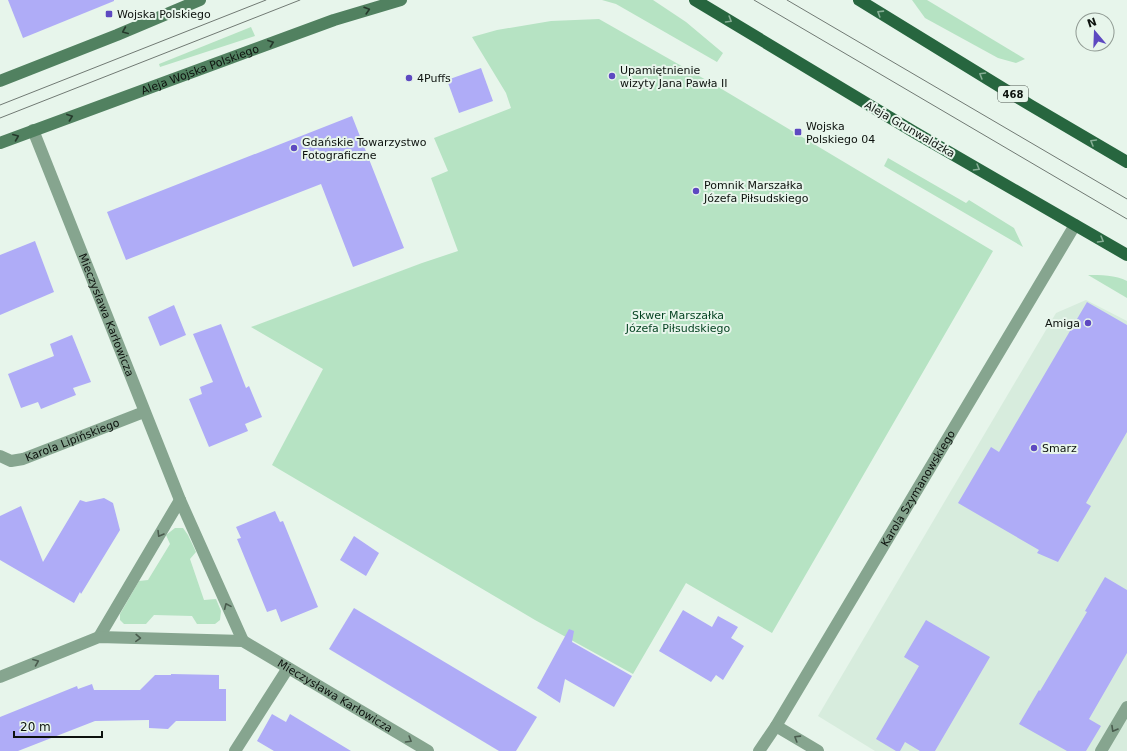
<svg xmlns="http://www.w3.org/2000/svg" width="1127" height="751" font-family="'DejaVu Sans',sans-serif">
<rect width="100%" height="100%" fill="#e7f5eb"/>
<path fill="#d7ecdd" d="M1086,300L1127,321V751H875L818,716L1056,313Z"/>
<g fill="#b6e3c3">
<path d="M602,0H653L686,22L723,53L717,62L623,8L616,4Z"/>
<path d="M912,0H927L1025,59L1016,63L998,58L925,18Z"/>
<path d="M599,19L715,85L993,251L772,633L686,583L633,674L535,620L272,465L323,369L251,327L422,263L458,251L431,178L448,171L434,138L511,108L506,93L472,37L497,30L551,21Z"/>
<path d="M251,27L255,36L160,67L159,64Z"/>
<path d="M888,158L966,203L969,200L1014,228L1023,247L884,166Z"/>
<path d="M1088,275C1100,275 1116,275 1127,281V298Z"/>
<path d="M175,528H183L188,535L196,552L190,559L204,600L216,599L221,611L220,620L215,624H197L192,616L154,615L146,624H124L120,620V614L139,581L148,580L170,544L166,535Z"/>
</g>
<g fill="#afacf7">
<path d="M8,0H114V1L23,38Z"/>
<path d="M481,68L493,101L459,113L447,80Z"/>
<path d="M352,116L404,248L353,267L321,184L126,260L107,212Z"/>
<path d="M35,241L54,292L0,315V255Z"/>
<path d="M1087,302L1127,325V432L1086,503L1091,506L1058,562L1037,553L1039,550L958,503L991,447L999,452Z"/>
<path d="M174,305L186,335L160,346L148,317Z"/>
<path d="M221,324L246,388L249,386L262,417L245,424L248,431L209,447L189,399L202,394L200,387L213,382L193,334Z"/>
<path d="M72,335L91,382L73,388L76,395L41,409L38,402L21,408L8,374L54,356L50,344Z"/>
<path d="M104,498L113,503L120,530L81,594L80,592L74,603L0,560V516L21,506L43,562L80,500L86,502Z"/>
<path d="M275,511L280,522L283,521L318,607L281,622L276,609L267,612L237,539L241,538L236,527Z"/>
<path d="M354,536L379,553L366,576L340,560Z"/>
<path d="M1105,577L1127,590V653L1089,719L1101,726L1086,751H1067L1019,724L1039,690L1040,691L1087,612L1085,611Z"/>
<path d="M354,608L537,717L516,751H499L329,649Z"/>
<path d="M683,610L712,627L718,616L738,627L731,638L744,646L723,680L716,675L711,682L659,651Z"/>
<path d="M926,620L990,657L935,751H920L905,742L900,751H896L876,739L919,666L904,657Z"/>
<path d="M569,629L574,631L572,642L632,676L614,707L565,679L560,703L537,688Z"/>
<path d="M171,674L219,675V689H226V721H176L168,729L149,728V720L95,721L18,751H0V717L77,686L78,689L92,684L94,690H140L155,675H171Z"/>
<path d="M272,714L286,722L290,714L351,751H274L257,741Z"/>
</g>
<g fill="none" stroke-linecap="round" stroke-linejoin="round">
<g stroke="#86a58f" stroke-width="12">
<path id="s1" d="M0,456L11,461L23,459L144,412"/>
<path d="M235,751L288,668"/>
<path d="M1101,751L1127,707"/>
</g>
<g stroke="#86a58f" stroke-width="12">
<path id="s2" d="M33,130L180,500L243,641"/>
<path d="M99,637L180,500"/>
<path id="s3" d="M0,677L99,637L243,641L428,751"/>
<path d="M776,726L818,751"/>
<path id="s4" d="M759,751L776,726L1075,225"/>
</g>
<g stroke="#518160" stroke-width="12">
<path d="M0,81L117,35L200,0"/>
<path id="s5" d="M0,143L334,20L401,0"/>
</g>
<g stroke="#27663f" stroke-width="12">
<path d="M695,0L914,132L1127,255"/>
<path d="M859,0L1030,105L1127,162"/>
</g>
<g stroke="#717a74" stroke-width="1">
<path d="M754,0L1127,219"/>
<path d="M787,0L1127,199"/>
<path d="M0,105L266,0"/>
<path d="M0,118L300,0"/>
</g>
</g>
<defs><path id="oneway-chevron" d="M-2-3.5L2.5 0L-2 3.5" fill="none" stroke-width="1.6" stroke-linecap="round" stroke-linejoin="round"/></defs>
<g stroke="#25392b">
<use href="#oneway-chevron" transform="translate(367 10) rotate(-17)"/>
<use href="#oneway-chevron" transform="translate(125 31) rotate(157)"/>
<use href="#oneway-chevron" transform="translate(271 43) rotate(-20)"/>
<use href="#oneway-chevron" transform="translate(70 117) rotate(-20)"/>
<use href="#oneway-chevron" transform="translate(16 137) rotate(-22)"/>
</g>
<g stroke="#87ae95">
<use href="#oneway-chevron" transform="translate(880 13) rotate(-148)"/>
<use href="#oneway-chevron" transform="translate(729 20) rotate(31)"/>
<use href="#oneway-chevron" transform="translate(982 75) rotate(-149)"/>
<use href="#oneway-chevron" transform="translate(1093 142) rotate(-150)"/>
<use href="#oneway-chevron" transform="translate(977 168) rotate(30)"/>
<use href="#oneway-chevron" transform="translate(1101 240) rotate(30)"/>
</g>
<g stroke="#4a5c4e">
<use href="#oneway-chevron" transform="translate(160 534) rotate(121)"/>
<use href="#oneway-chevron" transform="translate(227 606) rotate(-114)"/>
<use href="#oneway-chevron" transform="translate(138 638) rotate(2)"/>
<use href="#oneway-chevron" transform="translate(36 662) rotate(-22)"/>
<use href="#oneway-chevron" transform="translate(1114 729) rotate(120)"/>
<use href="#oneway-chevron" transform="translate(797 738) rotate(-148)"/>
<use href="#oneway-chevron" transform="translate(409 740) rotate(31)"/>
</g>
<g fill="#5d49c1" stroke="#e7f5eb" stroke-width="1.5">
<rect x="105" y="10" width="8" height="8" rx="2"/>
<circle cx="612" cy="76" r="4"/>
<circle cx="409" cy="78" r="4"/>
<rect x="794" y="128" width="8" height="8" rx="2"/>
<circle cx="294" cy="148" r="4"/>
<circle cx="696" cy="191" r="4"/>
<circle cx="1088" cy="323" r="4"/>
<circle cx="1034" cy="448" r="4"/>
</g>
<g text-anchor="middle" stroke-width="4" stroke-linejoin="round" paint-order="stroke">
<rect fill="#e7f5eb" stroke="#4e5650" stroke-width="1" x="998" y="86" width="30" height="16" rx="3"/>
<g font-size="10" font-weight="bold" fill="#0d120e">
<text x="1013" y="98">468</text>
</g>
<g font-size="11" fill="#0d120e" stroke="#e7f5eb" text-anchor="start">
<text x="117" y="18">Wojska Polskiego</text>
<text x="620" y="74">Upamiętnienie<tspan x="620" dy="13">wizyty Jana Pawła II</tspan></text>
<text x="417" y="82">4Puffs</text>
<text x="806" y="130">Wojska<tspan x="806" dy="13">Polskiego 04</tspan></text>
<text x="302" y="146">Gdańskie Towarzystwo<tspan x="302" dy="13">Fotograficzne</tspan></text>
<text x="704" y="189">Pomnik Marszałka<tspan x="704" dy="13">Józefa Piłsudskiego</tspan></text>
<text x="1080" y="327" text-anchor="end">Amiga</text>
<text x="1042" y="452">Smarz</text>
</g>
<g font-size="11" fill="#0d120e" stroke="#e7f5eb">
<text dy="4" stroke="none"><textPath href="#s5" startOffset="213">Aleja Wojska Polskiego</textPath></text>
<text transform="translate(910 129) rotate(30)" y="4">Aleja Grunwaldzka</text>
<text dy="4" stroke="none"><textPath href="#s2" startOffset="199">Mieczysława Karłowicza</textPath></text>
<text dy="4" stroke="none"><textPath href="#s1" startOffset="77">Karola Lipińskiego</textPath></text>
<text dy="4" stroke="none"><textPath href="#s4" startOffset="307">Karola Szymanowskiego</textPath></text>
<text dy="4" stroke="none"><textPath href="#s3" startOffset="358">Mieczysława Karłowicza</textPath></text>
</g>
<g font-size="11" fill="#003f1e" stroke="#e7f5eb">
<text x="678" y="319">Skwer Marszałka<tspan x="678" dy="13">Józefa Piłsudskiego</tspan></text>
</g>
</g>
<g transform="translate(1095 32) rotate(341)"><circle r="19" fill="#e7f5eb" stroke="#909a93"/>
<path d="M0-3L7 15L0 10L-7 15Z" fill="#5d49c1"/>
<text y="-6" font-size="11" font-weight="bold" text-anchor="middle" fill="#0d120e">N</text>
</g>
<path d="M14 731v6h88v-6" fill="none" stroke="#0d120e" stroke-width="2"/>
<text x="20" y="731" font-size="12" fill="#0d120e" stroke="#e7f5eb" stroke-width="3" paint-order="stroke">20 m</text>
</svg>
